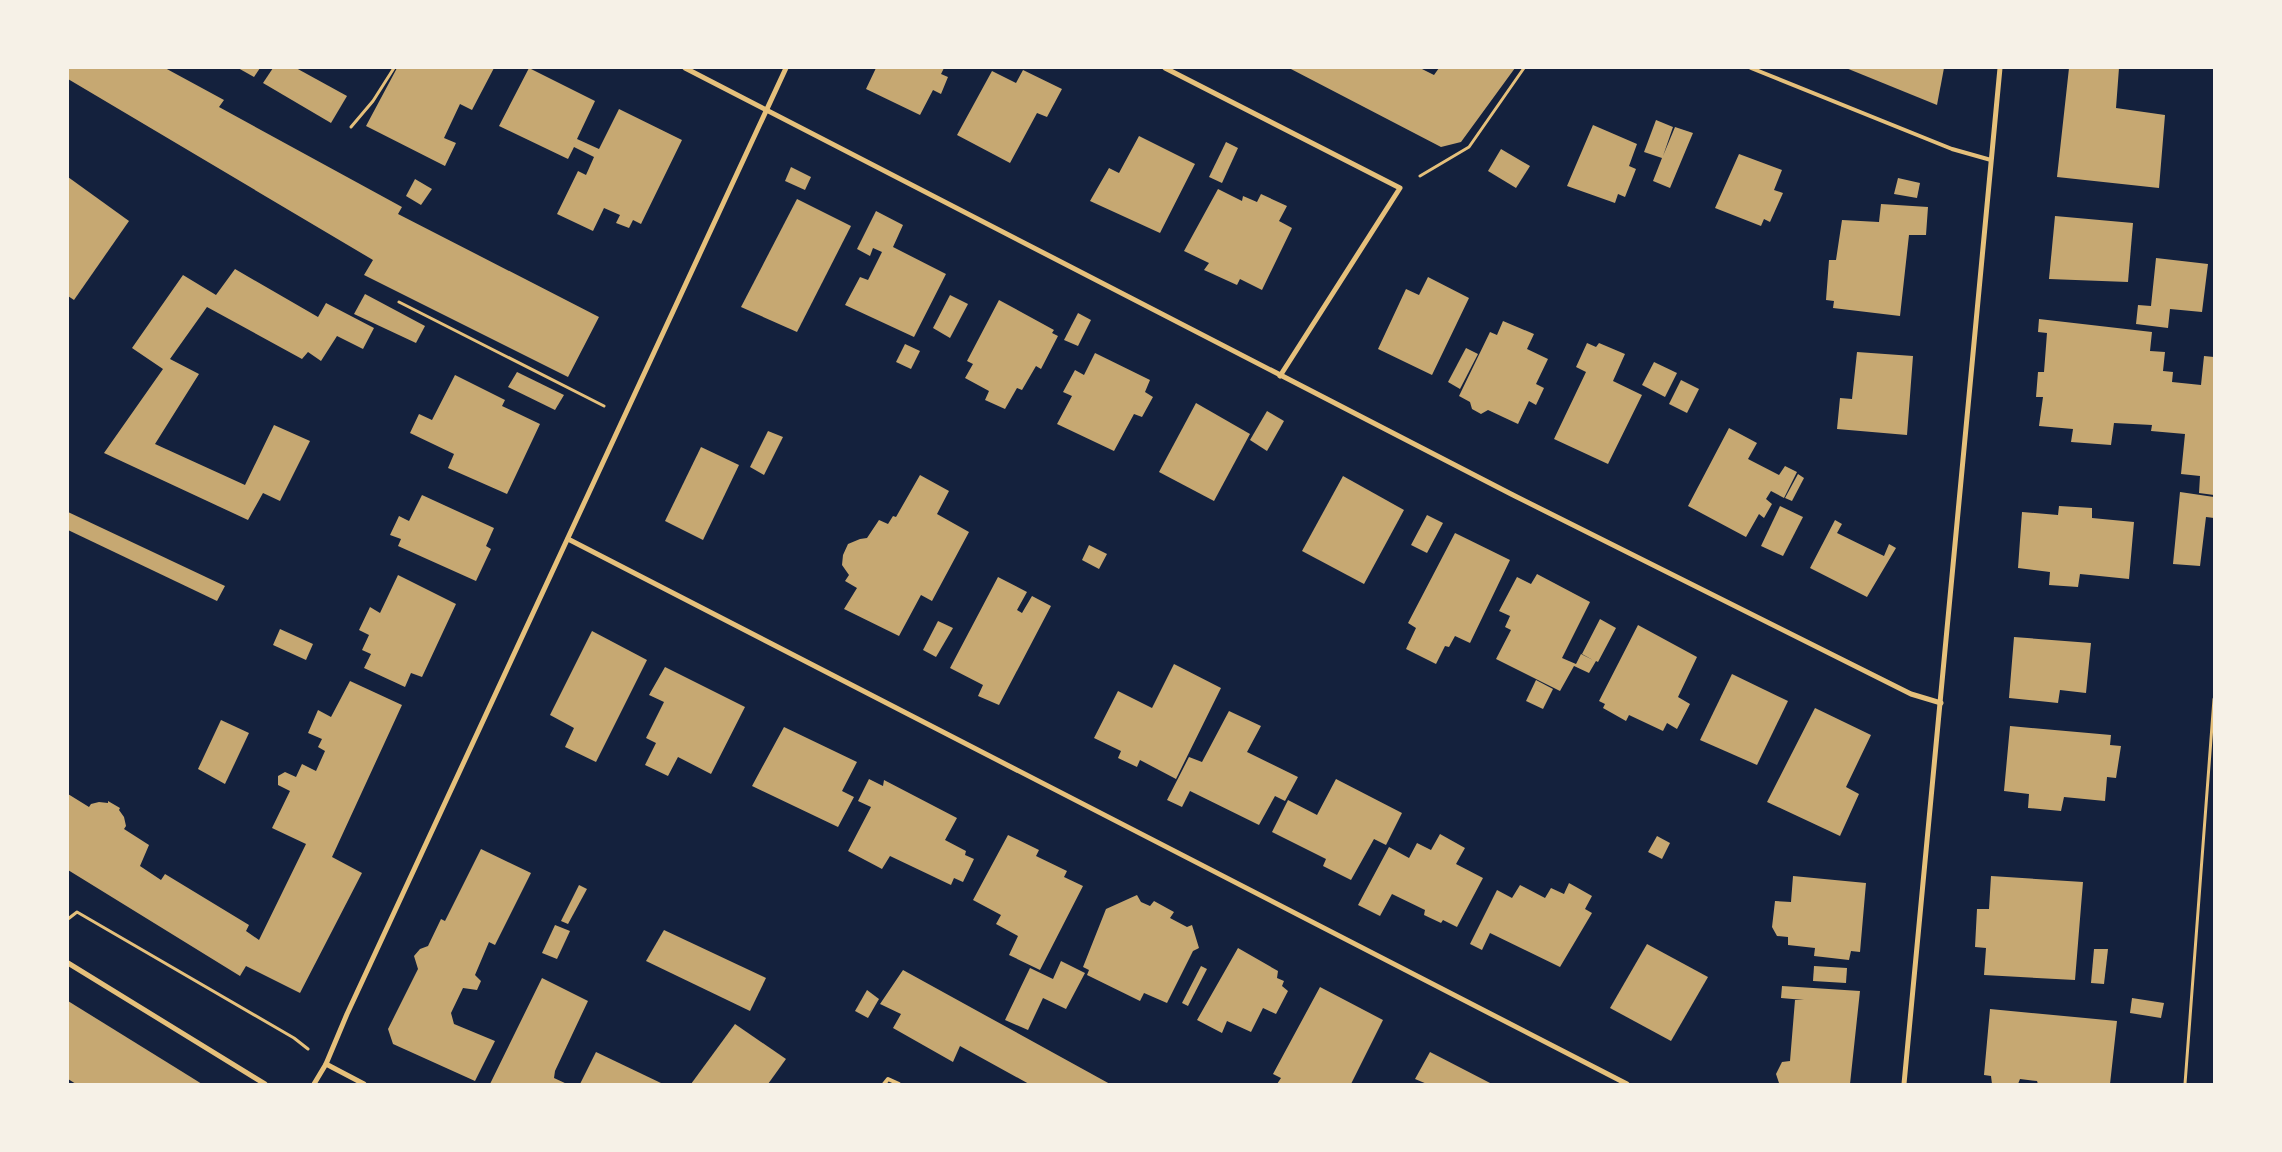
<svg xmlns="http://www.w3.org/2000/svg" width="2282" height="1152" font-family="'Crimson Pro',serif">
<rect width="100%" height="100%" fill="#14213d"/>
<g fill="#c6a872">
<path d="M68,68H165L224,100L219,107L402,207L398,214L599,317L568,377L364,275L373,260L68,79Z"/>
<path d="M238,68H260L254,77Z"/>
<path d="M273,68H296L347,96L331,123L263,83Z"/>
<path d="M397,68H494L472,110L460,104L444,138L456,143L445,166L366,126Z"/>
<path d="M529,68L595,101L577,139L599,149L619,109L682,140L641,224L633,220L629,228L616,223L620,215L604,208L593,231L557,214L578,171L586,175L594,157L574,147L568,159L499,126Z"/>
<path d="M876,68H944L941,74L948,77L941,94L933,90L920,115L866,89Z"/>
<path d="M1289,68H1420L1434,75L1439,68H1515L1461,142L1441,147Z"/>
<path d="M1846,68H1944L1937,105Z"/>
<path d="M2069,68H2119L2116,108L2165,115L2159,188L2057,177Z"/>
<path d="M1023,70L1062,89L1047,117L1037,113L1010,163L957,135L992,71L1016,83Z"/>
<path d="M1656,120L1673,127L1663,156L1675,127L1693,133L1670,188L1653,181L1662,158L1644,152Z"/>
<path d="M1593,125L1637,144L1629,166L1636,169L1625,197L1618,194L1615,203L1567,186Z"/>
<path d="M1139,136L1195,164L1160,233L1090,201L1109,168L1119,173Z"/>
<path d="M1226,142L1238,148L1222,183L1209,177Z"/>
<path d="M1501,149L1530,166L1516,188L1488,171Z"/>
<path d="M1739,154L1782,170L1774,190L1783,193L1770,222L1764,219L1761,226L1715,208Z"/>
<path d="M791,167L811,177L805,190L785,181Z"/>
<path d="M68,177L129,221L74,300L68,296Z"/>
<path d="M1898,178L1920,183L1917,198L1894,194Z"/>
<path d="M415,179L432,189L421,205L406,196Z"/>
<path d="M1218,189L1242,201L1243,196L1257,202L1261,194L1287,206L1279,221L1292,228L1262,290L1240,279L1237,285L1204,270L1209,263L1184,251Z"/>
<path d="M797,199L851,226L797,332L741,307Z"/>
<path d="M1881,204L1928,207L1926,235H1909L1900,316L1833,308L1834,301L1826,300L1829,260H1836L1842,220L1879,222Z"/>
<path d="M876,211L903,225L893,247L946,274L914,337L845,305L860,277L868,280L882,252L873,248L870,256L857,249Z"/>
<path d="M2055,216L2133,223L2128,282L2049,279Z"/>
<path d="M2156,258L2208,264L2202,312L2170,309L2168,328L2136,324L2138,305L2151,306Z"/>
<path d="M235,269L318,317L326,303L374,328L363,349L337,336L321,361L308,352L302,359L207,307L170,359L199,374L155,444L245,485L274,425L310,441L280,501L263,493L248,520L104,453L163,369L132,348L183,275L216,295Z"/>
<path d="M1428,277L1469,298L1432,375L1378,349L1406,289L1419,295Z"/>
<path d="M365,294L425,326L416,343L354,314Z"/>
<path d="M950,295L968,304L950,338L933,328Z"/>
<path d="M999,300L1054,330L1052,333L1058,336L1041,369L1036,366L1022,390L1017,388L1005,409L985,400L989,391L965,378L973,364L967,361Z"/>
<path d="M1078,313L1091,320L1078,346L1064,340Z"/>
<path d="M2039,319L2152,332L2150,351L2165,352L2163,371L2173,372L2172,382L2201,385L2204,356L2214,357V495L2199,493L2200,476L2181,474L2185,434L2151,431L2152,425L2114,423L2111,445L2071,442L2073,429L2039,426L2043,397H2036L2038,372H2044L2047,333L2038,332Z"/>
<path d="M1503,321L1534,334L1527,349L1548,359L1536,384L1544,388L1536,405L1529,401L1518,424L1488,410L1481,414L1472,409L1470,402L1459,396L1490,332L1497,335Z"/>
<path d="M1587,343L1596,347L1599,343L1625,354L1613,381L1642,395L1608,464L1554,439L1586,372L1576,367Z"/>
<path d="M905,344L920,351L911,369L896,362Z"/>
<path d="M1466,348L1478,354L1460,389L1448,382Z"/>
<path d="M1857,352L1913,356L1907,435L1837,429L1840,398L1852,399Z"/>
<path d="M1095,353L1150,380L1145,392L1153,397L1142,417L1134,414L1114,451L1057,424L1072,396L1063,392L1075,370L1084,375Z"/>
<path d="M1654,362L1677,373L1665,397L1642,385Z"/>
<path d="M517,372L564,395L555,410L508,387Z"/>
<path d="M455,375L505,400L502,406L540,424L507,494L448,468L454,454L410,433L419,414L432,420Z"/>
<path d="M1681,380L1699,389L1687,413L1669,404Z"/>
<path d="M1196,403L1250,434L1214,501L1159,472Z"/>
<path d="M1267,411L1284,421L1267,451L1250,440Z"/>
<path d="M1729,428L1757,443L1748,459L1779,475L1785,466L1797,472L1784,498L1771,491L1766,499L1772,504L1764,518L1759,514L1746,537L1688,506Z"/>
<path d="M768,431L783,437L764,475L750,467Z"/>
<path d="M701,447L739,465L703,540L665,521Z"/>
<path d="M1798,474L1804,478L1792,501L1785,498Z"/>
<path d="M920,475L949,491L937,514L969,532L932,601L921,595L899,636L844,609L857,588L845,581L849,575L842,565L843,555L848,544L860,539L867,538L879,520L888,524L893,516L896,517Z"/>
<path d="M1343,476L1404,510L1364,584L1302,551Z"/>
<path d="M2180,492L2214,497V518L2206,517L2200,566L2173,564Z"/>
<path d="M422,495L494,528L486,546L491,549L476,581L398,546L401,539L390,535L399,516L409,521Z"/>
<path d="M1780,506L1803,517L1783,556L1761,546Z"/>
<path d="M2059,506L2092,508V518L2134,522L2129,579L2080,574L2078,587L2049,585L2050,572L2018,568L2022,512L2058,515Z"/>
<path d="M68,512L225,586L217,601L68,530Z"/>
<path d="M1427,515L1443,523L1427,553L1411,545Z"/>
<path d="M1835,520L1842,524L1837,533L1884,556L1889,544L1896,548L1867,597L1810,568Z"/>
<path d="M1455,533L1510,560L1470,643L1455,636L1449,647L1445,646L1436,664L1406,649L1416,628L1408,623Z"/>
<path d="M1089,545L1107,554L1099,569L1082,560Z"/>
<path d="M1537,574L1590,602L1562,658L1576,664L1581,654L1593,660L1582,654L1600,619L1616,628L1598,662L1596,661L1589,673L1574,666L1560,691L1496,659L1511,630L1505,627L1510,616L1499,611L1517,577L1531,584Z"/>
<path d="M398,575L456,604L422,677L411,673L405,687L364,668L371,654L362,650L369,635L359,630L370,607L380,613Z"/>
<path d="M998,577L1027,592L1017,610L1022,613L1032,596L1051,606L999,705L978,696L983,685L950,668Z"/>
<path d="M938,621L953,628L936,657L923,650Z"/>
<path d="M1638,625L1697,657L1678,697L1690,704L1677,729L1667,723L1663,731L1629,715L1626,721L1603,708L1605,704L1599,701Z"/>
<path d="M280,629L313,644L306,660L273,645Z"/>
<path d="M592,631L647,660L596,762L565,747L574,728L550,715Z"/>
<path d="M2014,637L2091,643L2086,693L2060,690L2058,703L2009,698Z"/>
<path d="M1174,664L1221,688L1176,779L1140,760L1137,767L1118,758L1121,751L1094,738L1118,691L1152,708Z"/>
<path d="M665,667L745,707L711,774L678,757L668,776L645,765L656,743L646,738L664,702L649,695Z"/>
<path d="M1732,674L1788,701L1757,765L1700,740Z"/>
<path d="M1536,680L1553,689L1543,709L1526,701Z"/>
<path d="M350,681L402,705L332,857L362,873L300,993L246,966L240,976L68,870V794L89,807L91,804L99,802L108,803V801L120,808L119,810L124,817L126,826L124,829L149,845L140,866L161,880L165,874L249,925L246,931L259,940L306,844L272,828L290,791L278,785V776L285,772L296,777L302,764L316,771L325,751L318,747L322,739L308,733L318,710L331,717Z"/>
<path d="M1815,708L1871,735L1846,787L1859,794L1840,836L1767,802Z"/>
<path d="M1229,711L1261,726L1247,752L1298,777L1285,801L1275,796L1259,825L1190,791L1182,807L1167,800L1189,757L1202,762Z"/>
<path d="M221,720L249,733L225,784L198,769Z"/>
<path d="M2010,726L2111,735L2110,745L2121,746L2116,778L2107,777L2105,801L2064,797L2061,811L2028,808L2029,794L2004,791Z"/>
<path d="M784,727L857,762L842,791L854,797L838,827L752,786Z"/>
<path d="M869,779L883,786L884,780L957,818L945,840L966,851L965,855L974,859L963,882L954,878L951,885L890,856L882,869L848,851L871,807L858,801Z"/>
<path d="M1336,779L1402,813L1386,845L1374,839L1351,880L1323,866L1326,859L1272,832L1288,800L1317,815Z"/>
<path d="M1440,834L1465,848L1456,864L1483,878L1457,927L1443,920L1441,923L1424,915L1425,910L1392,894L1380,916L1358,905L1389,847L1409,858L1417,843L1431,850Z"/>
<path d="M1008,835L1039,850L1036,856L1067,871L1064,877L1083,886L1040,970L1009,955L1018,936L996,924L1001,915L973,900Z"/>
<path d="M1657,836L1670,843L1662,859L1648,852Z"/>
<path d="M481,849L531,873L495,945L489,942L475,975L481,981L477,990L463,988L451,1013L454,1024L495,1041L475,1081L393,1044L388,1029L418,969L414,956L420,949L428,946L441,919L445,921Z"/>
<path d="M1793,876L1866,883L1860,952L1851,951L1849,960L1814,956L1815,948L1788,945V937L1777,936L1772,927L1775,901L1791,902Z"/>
<path d="M1991,876L2083,882L2075,980L1984,975L1986,948L1975,947L1977,909H1989Z"/>
<path d="M1569,883L1592,896L1585,909L1592,913L1560,967L1490,933L1482,950L1470,944L1497,890L1512,898L1520,885L1545,898L1551,888L1564,894Z"/>
<path d="M579,885L587,889L568,924L561,921Z"/>
<path d="M1137,895L1141,902L1150,906L1154,901L1174,912L1170,918L1187,927L1192,925L1199,948L1193,951L1167,1003L1144,993L1140,1001L1087,975L1089,970L1083,967L1106,909Z"/>
<path d="M555,925L570,931L557,959L542,953Z"/>
<path d="M664,930L766,978L750,1011L646,961Z"/>
<path d="M1647,944L1708,977L1671,1041L1610,1008Z"/>
<path d="M1238,948L1278,971L1277,978L1284,981L1282,986L1288,991L1276,1014L1263,1008L1251,1032L1227,1021L1222,1033L1197,1020Z"/>
<path d="M2094,949H2108L2104,984L2091,983Z"/>
<path d="M1061,961L1085,973L1066,1009L1043,998L1028,1030L1005,1020L1030,968L1053,979Z"/>
<path d="M1201,966L1207,969L1188,1006L1182,1003Z"/>
<path d="M1814,966L1847,968L1846,983L1813,981Z"/>
<path d="M903,970L1110,1084H1029L960,1046L953,1062L893,1028L901,1014L880,1004Z"/>
<path d="M542,978L588,1001L555,1071L554,1078L567,1084H490Z"/>
<path d="M1782,986L1860,991L1850,1084L1779,1083L1776,1074L1782,1062L1790,1061L1795,1000H1804L1781,998Z"/>
<path d="M1320,987L1383,1020L1351,1084H1277L1281,1078L1273,1074Z"/>
<path d="M867,990L879,999L868,1018L855,1011Z"/>
<path d="M2132,998L2164,1003L2161,1018L2130,1013Z"/>
<path d="M68,1001L173,1066L202,1084H76L68,1079Z"/>
<path d="M1990,1009L2117,1021L2110,1084H2038L2037,1081L2020,1079L2018,1084H1992L1991,1076L1984,1075Z"/>
<path d="M735,1024L786,1059L768,1084H691Z"/>
<path d="M596,1052L663,1084H580Z"/>
<path d="M1430,1052L1492,1084H1427L1415,1079Z"/>
</g>
<g fill="none" stroke-linecap="round" stroke-linejoin="round">
<g stroke="#e5c07b" stroke-width="3">
<path d="M351,127L373,101L394,68"/>
<path d="M1420,176L1469,147L1524,68"/>
<path d="M399,302L604,406"/>
<path d="M68,919L77,912L294,1038L308,1049"/>
<path d="M2185,1084L2214,699"/>
</g>
<g stroke="#e5c07b" stroke-width="4">
<path d="M1751,68L1952,149L1991,160"/>
<path d="M884,1084L888,1079L899,1084"/>
</g>
<g stroke="#e5c07b" stroke-width="5">
<path d="M685,68L1513,495L1911,694L1941,703"/>
<path d="M1165,68L1400,188L1280,376"/>
<path d="M568,539L1627,1084"/>
<path d="M68,963L265,1084"/>
<path d="M326,1064L364,1084"/>
<path d="M314,1084L326,1064L347,1014L786,68"/>
<path d="M1904,1084L2000,68"/>
</g>
</g>
<rect width="2282" height="1152" fill="none" stroke="#f6f1e7" stroke-width="138"/>
</svg>
